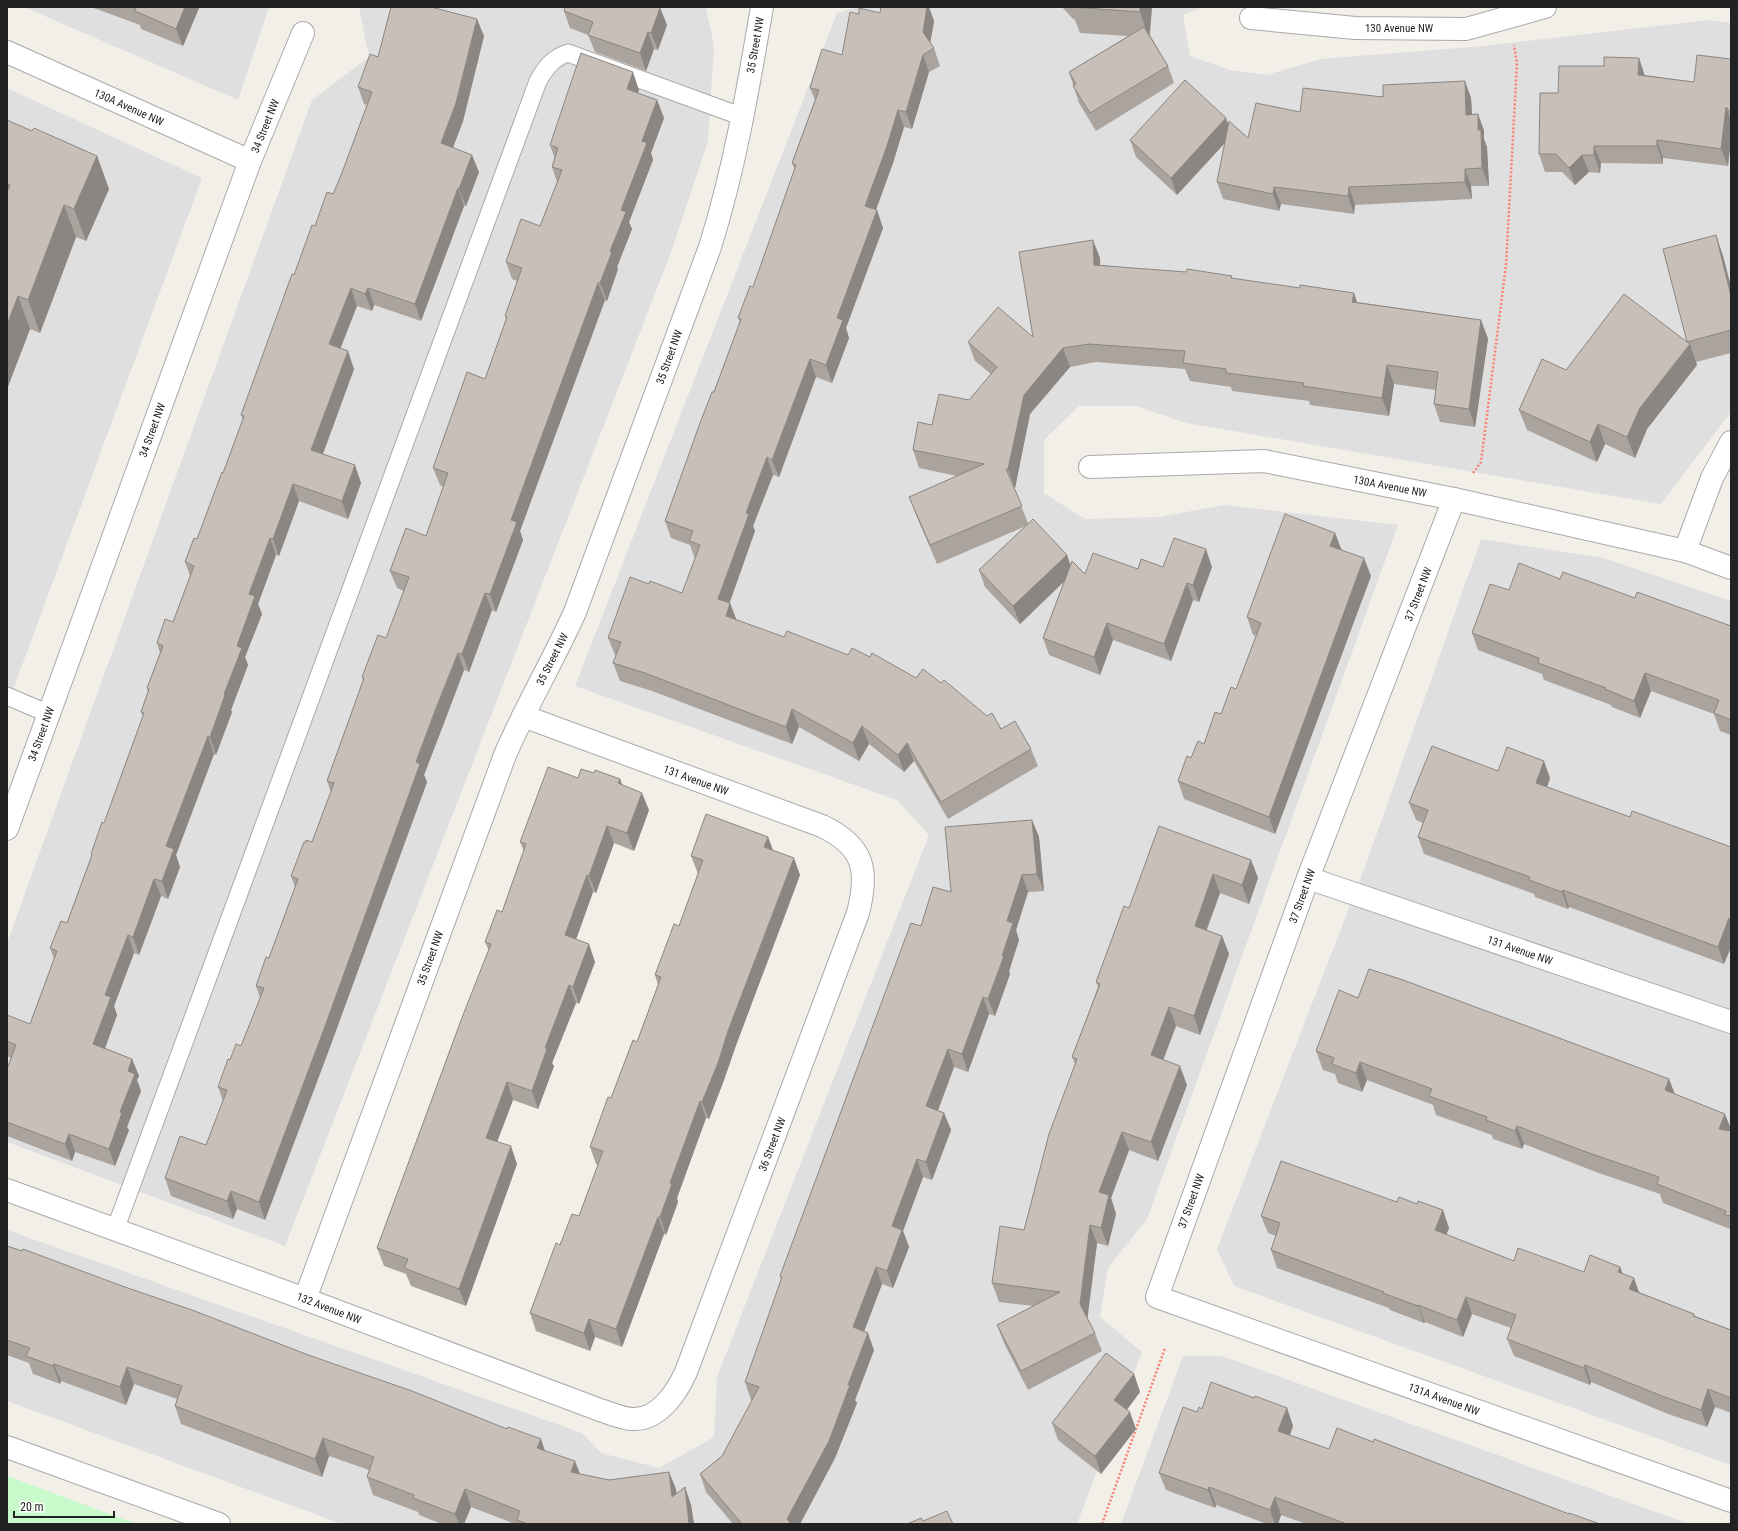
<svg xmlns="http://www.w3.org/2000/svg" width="1738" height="1531" font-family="'Roboto Condensed',sans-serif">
<rect width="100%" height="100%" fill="#f2efe9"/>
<g fill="#e0dfdf">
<path d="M24,7H269L238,100Z"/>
<path d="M359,7H706L714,46L708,141L670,255L285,1246L7,1142V943L312,100L369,57Z"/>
<path d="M857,7H1203L1183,15L1190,56L1230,70L1267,75L1321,59L1483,46L1708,20L1731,23V412L1661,504L1186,423L1136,406H1079L1044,440V493L1085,519L1159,517L1224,505L1398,525L1147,1219L1108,1268L1100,1317L1142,1352L1077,1524H342L7,1401V1230L582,1433L601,1453L659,1468L714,1437L717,1377L929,835L897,800L575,686L837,13Z"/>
<path d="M7,88L202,178L7,706Z"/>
<path d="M1481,539L1604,558L1731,601V1465L1234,1286L1217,1249L1366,864Z"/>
<path d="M1183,1356H1222L1689,1524H1121Z"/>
</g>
<path fill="#c8facc" d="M7,1476L137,1524H7Z"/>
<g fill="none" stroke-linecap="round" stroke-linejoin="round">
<defs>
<g id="service">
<path d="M7,696L49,714"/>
<path d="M115,1230L538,81C546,67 553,58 568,53L743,117"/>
</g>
<g id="minor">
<path d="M1251,18L1355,28L1466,29L1545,7"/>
<path d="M7,52L250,161"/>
<path d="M1090,467L1264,461L1454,499L1685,551L1731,568"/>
<path d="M1454,499L1308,878L1157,1297L1731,1501"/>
<path d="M1685,551L1712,478L1731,442"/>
<path d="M7,829L250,161L303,33"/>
<path d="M1308,878L1731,1022"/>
<path d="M7,1190L305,1299L600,1410C610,1413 622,1419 633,1419C659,1420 677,1392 686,1372L858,913C869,870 864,846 822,826L523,716"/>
<path d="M305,1299L505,755C526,706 553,661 575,612L710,247C735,167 748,89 762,7"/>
</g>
<path id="tertiary" d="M7,1447L219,1524"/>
</defs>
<use href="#service" stroke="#a9a9a9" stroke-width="19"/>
<use href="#minor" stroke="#a9a9a9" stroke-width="24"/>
<use href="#tertiary" stroke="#a9a9a9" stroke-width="24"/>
<g stroke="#fa8072" stroke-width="2.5" stroke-dasharray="2 2" stroke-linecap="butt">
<path d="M1473,473L1481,462L1506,265L1517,63L1514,45"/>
<path d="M1102,1524L1165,1348"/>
</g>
<use href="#service" stroke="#fff" stroke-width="17"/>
<use href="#minor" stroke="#fff" stroke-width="22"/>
<use href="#tertiary" stroke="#fff" stroke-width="22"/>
</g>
<g fill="#aba49e">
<path d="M91,7H198L199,8L183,46L141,29L140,25Z"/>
<path d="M1062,7H1152L1150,35L1168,66L1174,83L1096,131L1079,103L1069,72L1128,36L1080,33L1075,20L1073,19Z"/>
<path d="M660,8L667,25L658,50L654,49L646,71L595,52L588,35L570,28L564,11Z"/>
<path d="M880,13L934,21L930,43L934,48L940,66L929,72L912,129L904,127L893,163L876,210H877L883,228L846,328L849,338L832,383L816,377L779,477L773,475L753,526L755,531L729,603H730L736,620L784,637L848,655L870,657L916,678L941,683L1001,729L1031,749L1038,766L948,819L914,761L904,772L869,744L859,761L799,727L792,744L652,691L620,681L613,663L616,656L615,655L608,638L649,584L682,593L695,559L690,545L671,538L665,521L714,392L740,322L738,318L753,287L795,171L792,163L815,100L810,88L842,55L859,14Z"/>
<path d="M484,36L463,121L453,147L479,172L466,206H464L421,321L374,305L372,311L357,306L340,349L354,369L323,454L361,483L348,519L299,501L279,556L276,555L258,604L262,614L245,657L248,665L231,710L232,712L216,755L214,754L176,855L180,867L168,899L161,896L139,955L134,953L114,1006L117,1015L105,1048L132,1059L139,1076L137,1080L141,1091L127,1127L129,1130L115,1166L75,1152L72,1161L7,1136V1069L11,1058L7,1056V1015L30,1024L54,959L50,948L67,923L91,857V854L104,823L143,716L141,712L148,692L147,688L160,653L157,643L173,622L190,576L185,562L197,539L223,473L243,420L241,415L294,275L315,226L333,194L340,178L367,105L364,104L358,87L378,57Z"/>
<path d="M1731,59V139L1728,166L1663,158V164L1601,163L1600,173L1589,172L1575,185L1562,172H1545L1539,154L1558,93L1645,75L1694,82Z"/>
<path d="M639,90L638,93L657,100L664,118L651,153L653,160L629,222L632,229L617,267L618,269L607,301L605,300L520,531L523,540L496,612L492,610L469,672L464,670L443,726L424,775L427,782L330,1047L265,1220L237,1209L233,1219L171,1196L165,1178L206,1145L223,1101L218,1087L230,1060L241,1046L260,998L256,986L269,958L295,887L291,876L306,842H312L331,792L327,781L363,681L362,677L386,638L404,591L397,588L390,571L426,536L443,487L440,485L433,468L485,379L506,320L505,316L517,281L512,279L506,262L540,226L557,182L552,167L555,159L550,145Z"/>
<path d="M1383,97L1471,98L1472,114H1478L1484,131V139L1487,147L1489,186H1471L1472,199L1355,205L1354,214L1281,204L1279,211L1223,199L1217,182L1225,143L1177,195L1136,157L1130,140L1228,126L1248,138L1300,112Z"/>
<path d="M7,120L32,131L97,156L109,189L86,241L76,237L40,333L30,329L7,389Z"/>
<path d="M1716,235L1723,256L1731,287V353L1696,362L1697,365L1647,429L1635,458L1605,444L1597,462L1527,430L1519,410L1566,370L1687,342Z"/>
<path d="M1100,258V265L1233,279L1357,302L1481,320L1488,339L1475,427L1440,422L1434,404L1436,390L1394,384L1389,416L1310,405L1309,401L1232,391L1231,387L1190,381L1185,369L1096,362L1070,367L1030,414L1015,488H1014L1028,523L1067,555L1070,565L1085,574L1163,567H1212L1199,602L1193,600L1171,661L1113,640L1100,675L1049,655L1043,638L1064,581L1020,624L985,587L979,570L1026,526L937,564L916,515L909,497L957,476L919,468L913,450L932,425L969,400L991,374L975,361L968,342L1033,337Z"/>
<path d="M1335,533L1341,550L1371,576L1275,834L1184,799L1178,781L1191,758L1204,744L1236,689L1256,636L1253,635L1247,617Z"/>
<path d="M1560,579L1635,598L1731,626V735L1720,731L1714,714L1651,691L1640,718L1612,707L1611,705L1544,680L1542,674L1478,650L1472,633L1509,590Z"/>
<path d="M1498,771L1550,778L1547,787L1630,817L1731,847V947L1724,964L1569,907L1568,909L1535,897L1534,894L1424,854L1418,837L1423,823L1416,820L1409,803Z"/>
<path d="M594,773L620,779L622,785L649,810L634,851L614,843L596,893L593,892L576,940L595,962L579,1004L576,1003L552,1063L554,1066L538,1109L513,1100L497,1142L517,1164L466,1306L411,1286L406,1274L384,1266L377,1248L489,951L485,942L502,912L524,851L520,842L578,778Z"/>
<path d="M1032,820L1039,837L1044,891L1028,892L1016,930L1019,940L1009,971L1010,974L995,1016L989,1014L968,1072L954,1067L938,1110L944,1113L951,1130L932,1180L923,1177L903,1231L909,1247L893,1288L882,1284L864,1331L874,1350L855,1400L857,1403L835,1458L800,1524H733L706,1492L700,1474L722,1456L752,1400H751L745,1382L781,1280L780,1276L921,926L951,892Z"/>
<path d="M768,837L773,850L800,875L735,1048L724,1080L709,1119L706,1118L677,1198L678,1202L666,1235L664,1234L622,1347L595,1337L590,1351L536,1331L530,1313L560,1245L579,1216L598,1165L596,1164L590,1147L611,1098L637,1042L658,985L655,975L679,926L698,874L691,856Z"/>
<path d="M1251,860L1258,878L1249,904L1220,893L1207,930L1222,936L1229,954L1200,1035L1176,1026L1163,1060L1187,1085L1158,1161L1129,1150L1111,1198L1116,1214L1108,1246L1097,1243L1087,1318L1095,1333L1102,1351L1028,1390L1004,1343L997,1325L1033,1306L999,1302L992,1283L1024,1230L1075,1064L1072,1057L1098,987L1096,982L1129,908Z"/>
<path d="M1358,998L1669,1079L1675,1094L1731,1129V1231L1730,1229L1663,1203L1660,1194L1596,1172L1524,1144L1522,1149L1493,1139L1492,1135L1436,1115L1433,1105L1367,1080L1362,1092L1338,1083L1335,1074L1323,1070L1316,1051Z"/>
<path d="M1261,1216L1449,1228L1446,1235L1514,1261L1584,1272L1620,1267L1623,1274L1639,1292L1694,1314L1695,1316L1731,1330V1413L1715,1407L1707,1427L1668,1414L1591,1382L1590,1385L1514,1356L1507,1339L1511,1328L1472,1314L1463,1337L1425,1322L1424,1323L1390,1310L1389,1308L1277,1268L1271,1250L1276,1236L1268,1233Z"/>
<path d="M7,1246L544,1450L580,1474L609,1480L676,1489V1494L685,1487L691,1505L694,1524H515L471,1507L464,1524H442L419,1515L418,1512L373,1495L367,1477L369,1470L329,1456L322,1477L181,1424L175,1406L177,1399L134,1384L126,1405L61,1381L60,1384L33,1374L29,1363L7,1355Z"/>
<path d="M1134,1374L1140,1392L1127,1410L1136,1429L1101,1474L1058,1440L1052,1423Z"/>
<path d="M1254,1398L1287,1408L1293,1426L1290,1435L1329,1449L1373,1442L1569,1514L1600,1524H1306L1281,1515L1278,1524H1267L1216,1505L1215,1508L1166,1490L1159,1473L1197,1412L1202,1409Z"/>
</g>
<g fill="#8b8681">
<path d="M185,7H198L199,8L183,46L176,29Z"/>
<path d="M927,7H929L934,21L929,50L923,32Z"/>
<path d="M1140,7H1152L1149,38L1140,12Z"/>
<path d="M660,8L667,25L658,50L651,33Z"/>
<path d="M477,19L484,36L463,121L448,161L441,143Z"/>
<path d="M648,32L654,49L646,71L640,53Z"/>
<path d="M923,55L929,72L912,129L906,112Z"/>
<path d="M1639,58L1645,76L1638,75Z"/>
<path d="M633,72L639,90L633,106L627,89Z"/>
<path d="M1465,81L1471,98L1473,132L1466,115Z"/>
<path d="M657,100L664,118L651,153L653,160L629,222L632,229L617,267L618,269L607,301L600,283L610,251L621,210L642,141Z"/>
<path d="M1726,107L1731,120V139L1728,166L1721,149Z"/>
<path d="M898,110L904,127L893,163L871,223L865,206Z"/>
<path d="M1478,114L1484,131V139L1487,147L1489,186L1482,168L1478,130Z"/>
<path d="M1226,118L1232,135L1177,195L1171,178Z"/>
<path d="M1657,140L1663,158V164L1657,146Z"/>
<path d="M1594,146L1601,163L1600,173L1594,155Z"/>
<path d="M472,155L479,172L466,206L459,189Z"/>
<path d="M1582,155L1589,172L1575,185L1569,168Z"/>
<path d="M97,156L109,189L86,241L74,209Z"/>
<path d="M1465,169L1471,186L1472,199L1465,182Z"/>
<path d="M1274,187L1281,204L1279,211L1273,194Z"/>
<path d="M1349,187L1355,205L1354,214L1348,196Z"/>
<path d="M458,188L464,206L421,321L415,304Z"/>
<path d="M64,205L76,237L40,333L28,300Z"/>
<path d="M877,210L883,228L846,328L849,338L832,383L826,365L837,318Z"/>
<path d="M1716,235L1723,256L1731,287V296Z"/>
<path d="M1093,240L1100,258L1101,283L1094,265Z"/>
<path d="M598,283L605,300L520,531L523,540L496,612L490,594L511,520Z"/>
<path d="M351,288L357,306L335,362L329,344Z"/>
<path d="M368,288L374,305L372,311L365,294Z"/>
<path d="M1354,293L1360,311L1352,302Z"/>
<path d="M18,296L30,329L7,389V325Z"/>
<path d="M1481,320L1488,339L1475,427L1469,409Z"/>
<path d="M1690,344L1697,365L1647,429L1635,458L1627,437L1640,408Z"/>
<path d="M1063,348L1070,367L1030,414L1015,488L1008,469L1024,395Z"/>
<path d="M348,351L354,369L318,467L311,450Z"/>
<path d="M810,359L816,377L779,477L772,460Z"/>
<path d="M1387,365L1394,384L1389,416L1382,398Z"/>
<path d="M1598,424L1605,444L1597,462L1590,442Z"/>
<path d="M767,457L773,475L753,526L755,531L725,616L718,599L746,513Z"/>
<path d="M355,465L361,483L348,519L342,501Z"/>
<path d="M293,484L299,501L279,556L273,539Z"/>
<path d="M1335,533L1342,551L1330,546Z"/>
<path d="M270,538L276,555L258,604L262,614L245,657L248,665L231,710L232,712L216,755L210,737L224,694L237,646L249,594Z"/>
<path d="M1206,549L1212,567L1199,602L1193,585Z"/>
<path d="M1067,555L1073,573L1020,624L1013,606Z"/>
<path d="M1364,558L1371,576L1275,834L1269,817Z"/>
<path d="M1187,583L1193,600L1171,661L1164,644Z"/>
<path d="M485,593L492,610L469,672L462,654Z"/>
<path d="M730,603L737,621L726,616Z"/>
<path d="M1107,623L1113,640L1100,675L1094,657Z"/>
<path d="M458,653L464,670L424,775L427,782L330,1047L265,1220L259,1202L416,762Z"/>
<path d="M1645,673L1651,691L1640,718L1634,701Z"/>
<path d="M792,709L799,727L792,744L786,727Z"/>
<path d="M862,726L869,744L859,761L853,743Z"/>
<path d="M208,736L214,754L176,855L180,867L168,899L162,881L166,846Z"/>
<path d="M907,743L914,761L904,772L898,755Z"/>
<path d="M1544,761L1550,778L1542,801L1536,783Z"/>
<path d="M620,779L626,796L618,783Z"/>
<path d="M642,793L649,810L634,851L627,833Z"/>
<path d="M1032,820L1039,837L1044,891L1037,874Z"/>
<path d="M607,826L614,843L596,893L589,876Z"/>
<path d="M768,837L774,854L764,847Z"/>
<path d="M794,858L800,875L735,1048L724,1080L709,1119L702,1102L728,1031Z"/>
<path d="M1251,860L1258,878L1249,904L1242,885Z"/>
<path d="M1213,874L1220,893L1201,944L1195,926Z"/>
<path d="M587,875L593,892L571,953L565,935Z"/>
<path d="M1022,875L1028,892L1016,930L1019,940L1009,971L1010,974L995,1016L988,999L1002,956L1007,921Z"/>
<path d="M154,879L161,896L139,955L133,937Z"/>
<path d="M1563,890L1569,907L1568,909L1562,892Z"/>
<path d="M1729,918L1731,924V947L1724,964L1718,947Z"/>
<path d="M128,935L134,953L114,1006L117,1015L100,1062L93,1044L105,995Z"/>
<path d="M1222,936L1229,954L1200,1035L1194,1016Z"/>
<path d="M589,944L595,962L579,1004L573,987Z"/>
<path d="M569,985L576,1003L552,1063L554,1066L538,1109L532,1091L545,1048Z"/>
<path d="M983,997L989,1014L968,1072L962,1054Z"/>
<path d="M1169,1007L1176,1026L1158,1074L1151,1055Z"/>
<path d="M948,1049L954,1067L933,1124L926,1106Z"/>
<path d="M132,1059L139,1076L137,1080L141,1091L127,1127L129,1130L115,1166L109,1149L120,1112L128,1071Z"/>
<path d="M1360,1062L1367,1080L1362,1092L1356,1073Z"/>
<path d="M1180,1066L1187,1085L1158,1161L1151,1142Z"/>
<path d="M1669,1079L1676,1098L1665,1090Z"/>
<path d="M507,1082L513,1100L492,1155L486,1138Z"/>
<path d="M700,1101L706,1118L677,1198L678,1202L666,1235L660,1217L670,1183Z"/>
<path d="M944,1113L951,1130L932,1180L926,1162Z"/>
<path d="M1725,1114L1731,1129V1136L1719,1129Z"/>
<path d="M1517,1126L1524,1144L1522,1149L1515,1131Z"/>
<path d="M1122,1132L1129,1150L1111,1198L1116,1214L1108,1246L1101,1228L1099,1192Z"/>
<path d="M69,1134L75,1152L72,1161L65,1144Z"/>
<path d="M511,1146L517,1164L466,1306L459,1289Z"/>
<path d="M917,1159L923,1177L903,1231L909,1247L893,1288L887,1271L892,1226Z"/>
<path d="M231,1191L237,1209L233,1219L227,1201Z"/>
<path d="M1443,1210L1449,1228L1441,1248L1435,1230Z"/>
<path d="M658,1217L664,1234L622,1347L616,1329Z"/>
<path d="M1090,1225L1097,1243L1087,1322L1080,1304Z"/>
<path d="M876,1267L882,1284L859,1345L853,1327Z"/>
<path d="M1620,1267L1626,1284L1618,1272Z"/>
<path d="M1634,1278L1640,1295L1629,1289Z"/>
<path d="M1466,1297L1472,1314L1463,1337L1457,1320Z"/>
<path d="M1418,1305L1425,1322L1424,1323L1418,1306Z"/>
<path d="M589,1319L595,1337L590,1351L584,1333Z"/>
<path d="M868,1333L874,1350L855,1400L857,1403L835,1458L800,1524H789L787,1519L848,1385Z"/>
<path d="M54,1364L61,1381L60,1384L53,1366Z"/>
<path d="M1585,1365L1591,1382L1590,1385L1584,1368Z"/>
<path d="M127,1367L134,1384L126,1405L120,1387Z"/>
<path d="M1134,1374L1140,1392L1121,1417L1114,1400Z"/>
<path d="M1708,1389L1715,1407L1707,1427L1701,1410Z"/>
<path d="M1287,1408L1293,1426L1285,1448L1278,1431Z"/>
<path d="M1130,1412L1136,1429L1101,1474L1095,1456Z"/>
<path d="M323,1438L329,1456L322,1477L315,1459Z"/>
<path d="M541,1439L547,1457L537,1448Z"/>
<path d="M575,1461L582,1479L571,1472Z"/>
<path d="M669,1472L676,1489L679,1515L672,1497Z"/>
<path d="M685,1487L691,1505L694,1524H689Z"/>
<path d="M1209,1487L1216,1505L1215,1508L1208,1490Z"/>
<path d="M465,1489L471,1507L464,1524H459L455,1514Z"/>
<path d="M1275,1497L1281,1515L1278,1524H1275L1270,1510Z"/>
</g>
<g fill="#c7bfb8" stroke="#8b8681">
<path d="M131,7H185L176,29L135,11L136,9Z"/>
<path d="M391,7H431L477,19L456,103L441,143L472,155L459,189L458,188L415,304L368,288L365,294L351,288L329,344L348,351L311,450L355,465L342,501L293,484L273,539L270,538L249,594L255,596L237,646L242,648L224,694L225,695L210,737L208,736L166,846L174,849L162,881L154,879L133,937L128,935L105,995L111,997L93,1044L132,1059L128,1071L135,1074L120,1112L122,1113L109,1149L69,1134L65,1144L7,1122V1069L16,1045L7,1041V1015L30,1024L57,951L50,948L61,921L67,923L92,855L91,854L102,822L104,823L144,713L141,712L149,689L147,688L163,646L157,643L165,619L173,622L194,566L185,562L194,538L197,539L222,472L223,473L244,416L241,415L292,274L294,275L312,225L315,226L327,192L333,194L340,178L372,92L358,87L370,54L378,57Z"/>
<path d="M565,7H658L660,8L651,33L648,32L640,53L588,35L593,22L564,11Z"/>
<path d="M881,7H927L923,32L934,48L923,55L906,112L898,110L887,146L865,206L877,210L837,318L843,320L826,365L810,359L772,460L767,457L746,513L749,514L718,599L730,603L726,616L784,637L787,631L848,655L852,648L870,657L872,653L916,678L923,669L941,683L944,680L987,716L992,713L1001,729L1015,721L1031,749L941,802L907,743L898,755L862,726L853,743L792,709L786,727L645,673L613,663L621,642L608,638L630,577L649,584L650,581L682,593L700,545L689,541L693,531L665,521L700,423L712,392H714L741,319L738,318L750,286L753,287L796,165L792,163L819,90L810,88L822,49L842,55L850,12L859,14V8L880,13Z"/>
<path d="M1071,7H1140V12Z"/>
<path d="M1144,27L1168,66L1090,113L1073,86L1076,84L1069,72Z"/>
<path d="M581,53L633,72L627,89L657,100L642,141L647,143L621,210L626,212L610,251L612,252L600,283H598L511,520L517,522L490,594L485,593L462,654L458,653L436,708L416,762L420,764L324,1029L259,1202L231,1191L227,1201L165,1178L180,1136L206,1145L227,1090L218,1087L228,1059L230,1060L236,1044L241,1046L264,988L256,986L266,957L269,958L298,879L291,876L304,842H306V840L312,842L334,783L327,781L364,678L362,677L378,635L386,638L409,577L390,571L406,528L426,536L448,473L433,468L467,372L485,379L507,317L505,316L522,268L506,262L521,219L540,226L562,170L552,167L558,148L550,145Z"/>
<path d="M1697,55L1731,59V113L1726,107L1721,149L1657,140V146H1594V155H1582L1569,168L1556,154H1539L1540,93H1558L1559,66H1604V57L1639,58L1638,75L1694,82Z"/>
<path d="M1185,80L1226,118L1171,178L1130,140Z"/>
<path d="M1465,81L1466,115L1478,114V130H1481L1482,168L1465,169V182L1349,187L1348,196L1274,187L1273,194L1217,182L1229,121L1248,138L1256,103L1300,112L1303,88L1383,97V85Z"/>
<path d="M7,120L32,131L34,128L97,156L74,209L64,205L28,300L18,296L7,325V192L10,185L7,184Z"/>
<path d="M1716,235L1731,296V330L1687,342L1690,344L1640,408L1627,437L1598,424L1590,442L1519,410L1542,359L1566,370L1624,294L1687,342L1663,249Z"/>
<path d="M1093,240L1094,265L1186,272L1187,269L1232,276L1231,278L1300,288V285L1354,293L1352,302L1481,320L1469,409L1434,404L1438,372L1387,365L1382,398L1303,386L1304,383L1226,373V369L1183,363L1185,351L1089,344L1063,348L1024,395L1008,469H1006L1022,506L930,545L909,497L984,464L913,450L918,422L932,425L939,394L969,400L997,367L968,342L998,307L1033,337L1019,252Z"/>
<path d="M1285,514L1335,533L1330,546L1364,558L1269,817L1178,781L1187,756L1191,758L1198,741L1204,744L1215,712L1221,714L1231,687L1236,689L1261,623L1247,617Z"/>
<path d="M1033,519L1067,555L1013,606L979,570Z"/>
<path d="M1174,538L1206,549L1193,585L1187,583L1164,644L1107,623L1094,657L1043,638L1072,561L1085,574L1093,553L1138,569L1141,559L1163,567Z"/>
<path d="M1519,563L1560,579L1563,572L1635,598L1637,592L1731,626V720L1714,713L1719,700L1645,673L1634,701L1605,689L1606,688L1538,663L1539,658L1472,633L1490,584L1509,590Z"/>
<path d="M1432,746L1498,771L1507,747L1544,761L1536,783L1630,817L1632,811L1731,847V919L1729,918L1718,947L1563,890L1562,892L1529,880L1530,877L1418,837L1428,810L1409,803Z"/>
<path d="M548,767L578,778L581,769L594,773L595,770L620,779L618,783L642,793L627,833L607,826L589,876L587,875L565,935L589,944L573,987L569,985L545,1048L547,1049L532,1091L507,1082L486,1138L511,1146L459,1289L404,1268L408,1259L377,1248L463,1015L491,944L485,942L497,910L502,912L526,844L520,842Z"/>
<path d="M706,814L768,837L764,847L794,858L728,1031L718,1063L702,1102L700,1101L670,1183L672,1184L660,1217H658L616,1329L589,1319L584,1333L530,1313L556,1243L560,1245L572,1214L579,1216L603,1151L590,1147L608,1097L611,1098L633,1040L637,1042L661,977L655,975L674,924L679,926L703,860L691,856Z"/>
<path d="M1032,820L1037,874L1022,875L1007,921L1013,923L1002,956H1004L988,999L983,997L962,1054L948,1049L926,1106L944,1113L926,1162L917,1159L892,1226L902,1230L887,1271L876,1267L853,1327L868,1333L848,1385H850L829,1441L787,1519L791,1524H742L700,1474L722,1456L759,1387L745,1382L782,1277L780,1276L911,923L921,926L933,887L951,892L945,827Z"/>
<path d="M1159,826L1251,860L1242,885L1213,874L1195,926L1222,936L1194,1016L1169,1007L1151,1055L1180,1066L1151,1142L1122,1132L1099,1192L1109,1195L1101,1228L1090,1225L1080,1304L1095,1333L1021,1371L997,1325L1060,1292L992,1283L1000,1226L1024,1230L1049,1134L1077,1059L1072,1057L1100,984L1096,982L1124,906L1129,908Z"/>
<path d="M1369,969L1403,980L1669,1079L1665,1090L1725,1114L1719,1129L1731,1131V1216L1725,1215L1726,1211L1657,1184L1659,1177L1589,1153L1517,1126L1515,1131L1486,1120L1487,1117L1429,1096L1432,1089L1360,1062L1356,1073L1332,1064L1334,1058L1316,1051L1339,990L1358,998Z"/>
<path d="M1281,1161L1397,1202L1399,1197L1417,1204L1418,1201L1443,1210L1435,1230L1514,1261L1518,1248L1584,1272L1590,1255L1620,1267L1618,1272L1634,1278L1629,1289L1694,1314L1693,1316L1731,1330V1398L1708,1389L1701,1410L1662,1396L1585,1365L1584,1368L1507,1339L1516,1315L1466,1297L1457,1320L1418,1305V1306L1383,1293L1384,1292L1271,1250L1280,1223L1261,1216Z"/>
<path d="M7,1246L22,1251L23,1249L122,1286L192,1310L311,1356L412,1391L507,1429L508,1427L541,1439L537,1448L575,1461L571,1472L609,1480L669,1472L672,1497L685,1487L689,1524H528L517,1520L520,1511L465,1489L455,1514L413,1498L414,1495L367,1477L374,1457L323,1438L315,1459L175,1406L182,1386L127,1367L120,1387L54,1364L53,1366L26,1356L30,1348L7,1340Z"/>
<path d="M1106,1353L1134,1374L1114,1400L1130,1412L1095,1456L1052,1423Z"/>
<path d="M1211,1382L1254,1398L1255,1396L1287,1408L1278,1431L1329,1449L1337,1428L1373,1442L1374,1439L1569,1514V1513L1600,1524H1343L1344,1523L1275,1497L1270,1510L1209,1487L1208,1490L1159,1473L1183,1407L1197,1412L1199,1407L1202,1409Z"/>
<path d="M947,1511L953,1524H907L921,1518L923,1521Z"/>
</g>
<g text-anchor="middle" stroke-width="3.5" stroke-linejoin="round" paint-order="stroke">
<g font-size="11" fill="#222" stroke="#fff">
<text x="1399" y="32">130 Avenue NW</text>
<text transform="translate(755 45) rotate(-80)" y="4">35 Street NW</text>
<text transform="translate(129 107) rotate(24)" y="4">130A Avenue NW</text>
<text transform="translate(265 126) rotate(-68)" y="4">34 Street NW</text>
<text transform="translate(669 357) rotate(-70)" y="4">35 Street NW</text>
<text transform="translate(152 430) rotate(-70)" y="4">34 Street NW</text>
<text transform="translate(1390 486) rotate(11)" y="4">130A Avenue NW</text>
<text transform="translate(1418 594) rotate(-69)" y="4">37 Street NW</text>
<text transform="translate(552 659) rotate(-63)" y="4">35 Street NW</text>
<text transform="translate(41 734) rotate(-70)" y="4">34 Street NW</text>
<text transform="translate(696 780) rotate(20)" y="4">131 Avenue NW</text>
<text transform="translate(1302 896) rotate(-70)" y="4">37 Street NW</text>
<text transform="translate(1520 950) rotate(19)" y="4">131 Avenue NW</text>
<text transform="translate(430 958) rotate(-70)" y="4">35 Street NW</text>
<text transform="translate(772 1144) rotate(-69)" y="4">36 Street NW</text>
<text transform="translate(1191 1201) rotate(-70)" y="4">37 Street NW</text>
<text transform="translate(329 1308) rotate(21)" y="4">132 Avenue NW</text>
<text transform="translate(1444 1399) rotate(20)" y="4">131A Avenue NW</text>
</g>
</g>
<rect width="1738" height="1531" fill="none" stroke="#222222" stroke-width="16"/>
<path d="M14 1511v6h100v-6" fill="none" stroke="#222222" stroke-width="2"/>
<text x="20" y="1511" font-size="12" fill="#222222" stroke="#ffffff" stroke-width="3" paint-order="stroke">20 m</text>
</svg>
